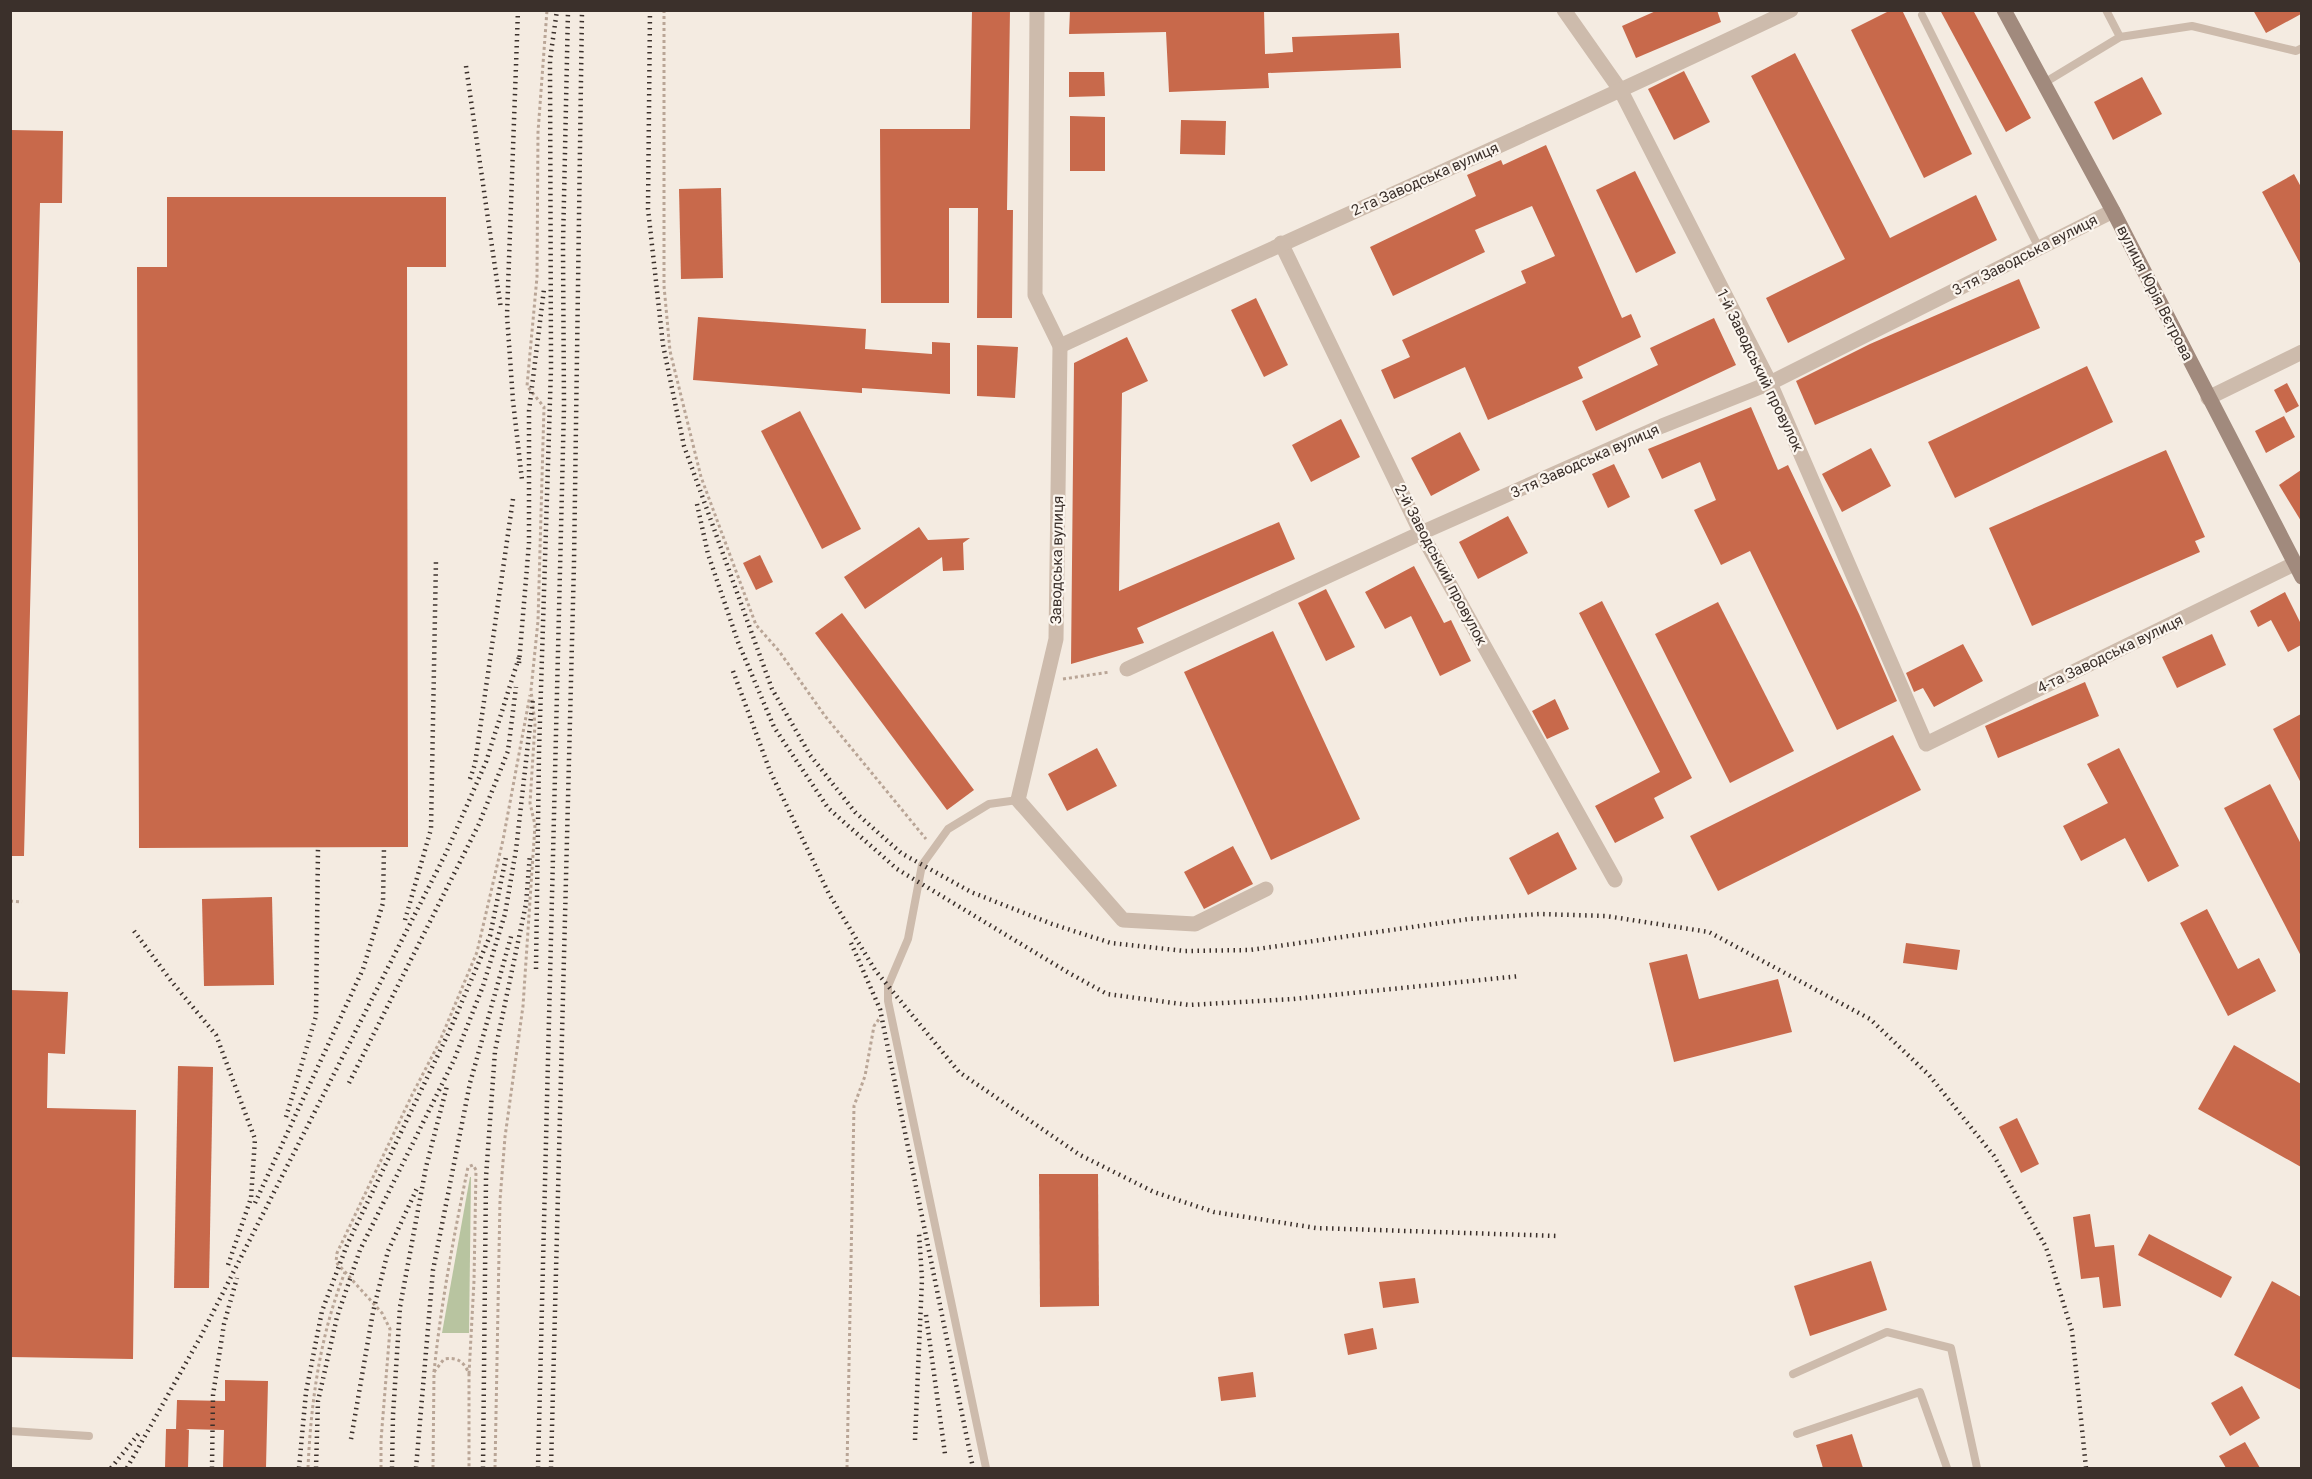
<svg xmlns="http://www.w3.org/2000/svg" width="2312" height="1479" font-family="Roboto,sans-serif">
<rect width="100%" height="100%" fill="#f4ebe1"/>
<path fill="#b8c4a0" d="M470,1177H471L469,1333H442Z"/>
<g fill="#c8694b">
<path d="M972,10H1010L1007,210H1013L1012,318H977L978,208H949V303H881L880,129H970Z"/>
<path d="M1070,10H1264L1265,54L1293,52L1292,37L1399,33L1401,68L1268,73L1269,88L1169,92L1166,32L1069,34Z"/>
<path d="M1658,10H1717L1721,22L1636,58L1622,26Z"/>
<path d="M1891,10H1902L1972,154L1924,178L1851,30Z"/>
<path d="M1940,10H1973L2031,118L2006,132Z"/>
<path d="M2253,10H2301V14L2266,33Z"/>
<path d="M1795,53L1890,238L1976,195L1997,240L1788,343L1766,298L1845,259L1751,76Z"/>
<path d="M1684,71L1710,122L1674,140L1648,89Z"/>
<path d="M1069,72H1104L1105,96L1069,97Z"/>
<path d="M2142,77L2162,114L2113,140L2094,102Z"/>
<path d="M1070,116L1105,117V171H1070Z"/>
<path d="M1181,120L1226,121L1225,155L1180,154Z"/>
<path d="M10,130L63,131L62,203H40L24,856H10Z"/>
<path d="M1546,145L1622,318L1631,314L1641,337L1578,367L1583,378L1488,420L1465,367L1394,399L1381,370L1410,357L1402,340L1526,283L1521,271L1555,256L1532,206L1475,230L1485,252L1393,296L1370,247L1476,196L1467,175L1501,160L1503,165Z"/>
<path d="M1635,171L1676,253L1636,273L1596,190Z"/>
<path d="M2294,174L2301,187V265L2262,192Z"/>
<path d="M721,188L723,278L681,279L679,189Z"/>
<path d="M167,197H446V267H407L408,847L139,848L137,267H167Z"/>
<path d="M2019,279L2040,328L1815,425L1796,381L1870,344Z"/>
<path d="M1256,298L1288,365L1264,377L1231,310Z"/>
<path d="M698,317L866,329L865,349L932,354V342L950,343V394L862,388V393L693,380Z"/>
<path d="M1714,318L1736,365L1596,431L1582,401L1658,365L1650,348Z"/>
<path d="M1127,337L1148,381L1122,393L1119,591L1279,522L1295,559L1137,628L1144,643L1071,664L1074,363Z"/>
<path d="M977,345L1018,347L1015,398L977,396Z"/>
<path d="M2087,366L2113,422L1955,498L1928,442Z"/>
<path d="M2287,383L2299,406L2286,413L2274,390Z"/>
<path d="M1751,407L1778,470L1788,465L1859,614L1897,701L1837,730L1750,551L1721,565L1694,510L1716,500L1700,462L1662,479L1648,449Z"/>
<path d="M800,411L861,529L822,549L761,431Z"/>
<path d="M2284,416L2295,437L2266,453L2255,431Z"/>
<path d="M1341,419L1360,457L1311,482L1292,445Z"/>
<path d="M1460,432L1480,470L1431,496L1411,458Z"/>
<path d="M1871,448L1891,486L1842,512L1822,474Z"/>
<path d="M2166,450L2205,537L2195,541L2200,552L2032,626L1989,528Z"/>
<path d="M1614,464L1630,497L1608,508L1592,474Z"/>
<path d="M2301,470V521L2279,485Z"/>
<path d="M1508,516L1528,553L1478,579L1459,542Z"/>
<path d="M919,527L928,540L970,538L963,543L964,570L943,571L942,557L865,609L844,577Z"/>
<path d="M760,555L773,582L756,590L743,563Z"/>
<path d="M1414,566L1444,623L1451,620L1471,661L1440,676L1411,616L1385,629L1365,592Z"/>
<path d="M1326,589L1355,647L1326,661L1298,603Z"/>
<path d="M2285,592L2301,624V645L2288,652L2271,620L2258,627L2250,611Z"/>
<path d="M1602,601L1692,778L1654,798L1664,818L1615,843L1595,806L1660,772L1579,613Z"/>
<path d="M1718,602L1794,751L1730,783L1655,634Z"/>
<path d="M842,613L974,790L947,810L815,633Z"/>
<path d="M1273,631L1360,819L1271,860L1184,672Z"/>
<path d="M2212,634L2226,665L2177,688L2162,657Z"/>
<path d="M1963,644L1983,681L1934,707L1923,688L1914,692L1906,673Z"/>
<path d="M2085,682L2099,716L1998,758L1985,726Z"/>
<path d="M1555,699L1569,729L1547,739L1532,711Z"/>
<path d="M2301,714V783L2273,729Z"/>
<path d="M1893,735L1921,790L1718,891L1690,836Z"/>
<path d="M1097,748L1117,786L1067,811L1048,774Z"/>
<path d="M2119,748L2179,866L2148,882L2125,838L2081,861L2063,826L2108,803L2087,764Z"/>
<path d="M2270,784L2301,844V956L2224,808Z"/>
<path d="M1558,832L1577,869L1528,895L1509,858Z"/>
<path d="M1233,846L1253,884L1204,909L1184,872Z"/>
<path d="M272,897L274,985L204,986L202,899Z"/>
<path d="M2207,909L2238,969L2259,958L2276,991L2228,1016L2180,923Z"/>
<path d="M1906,943L1960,950L1957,970L1903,963Z"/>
<path d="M1687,954L1699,999L1778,979L1792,1032L1674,1062L1649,963Z"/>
<path d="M10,990L68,992L65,1054L48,1053L47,1108L136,1110L133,1359L10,1357Z"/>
<path d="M2234,1045L2301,1084V1167L2198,1109Z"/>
<path d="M178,1066L213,1067L209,1288H174Z"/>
<path d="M2017,1118L2039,1164L2021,1173L1999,1127Z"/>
<path d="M1039,1174H1098L1099,1306L1040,1307Z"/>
<path d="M2090,1214L2095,1247L2114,1245L2121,1306L2103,1308L2099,1277L2081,1279L2073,1217Z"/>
<path d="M2149,1234L2232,1277L2221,1298L2138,1255Z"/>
<path d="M1871,1261L1887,1310L1810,1336L1794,1286Z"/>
<path d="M1415,1278L1419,1303L1383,1308L1379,1282Z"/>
<path d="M2272,1281L2301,1297V1390L2234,1355Z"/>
<path d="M1373,1328L1377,1349L1348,1355L1344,1334Z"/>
<path d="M1253,1372L1256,1397L1221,1401L1218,1377Z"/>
<path d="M225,1380L268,1381L266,1468H223L224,1430L186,1429L189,1430L188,1468H165L166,1429H176L177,1400L225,1401Z"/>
<path d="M2242,1386L2260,1418L2230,1436L2211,1403Z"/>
<path d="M1852,1434L1863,1468H1823L1816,1445Z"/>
<path d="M2245,1442L2260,1468H2226L2219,1456Z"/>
</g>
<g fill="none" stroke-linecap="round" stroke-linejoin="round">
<g stroke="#b9a596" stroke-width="3" stroke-dasharray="3 3" stroke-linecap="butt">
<path d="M664,10V286L670,351L701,477L756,625L779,651L825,716L926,839"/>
<path d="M1063,679L1110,672"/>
<path d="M10,901L22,902"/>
<path d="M434,1372C441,1303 454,1235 468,1167L473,1165L476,1170L474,1281L469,1374"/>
<path d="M308,1468C311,1401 320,1335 345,1272"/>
<path d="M381,1468V1440L390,1329L382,1313L336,1262L337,1253L412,1095L439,1043L477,952L503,840L530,695"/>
<path d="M433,1468L434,1372L444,1359C457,1357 464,1361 469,1374V1468"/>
<path d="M495,1468L500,1200L505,1137L523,1006L535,825L530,803L535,724L531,690L538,621L544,407L527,386L537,277L538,132L547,10"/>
<path d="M847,1468L854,1106L865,1076L874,1026L879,1019"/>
</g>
<g stroke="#cdbbac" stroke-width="8">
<path d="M2106,10L2120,37"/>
<path d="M1922,15L2039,248"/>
<path d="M2044,83L2120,37L2192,26L2296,51L2302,48"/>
<path d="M1793,1374L1887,1332L1951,1348L1977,1468"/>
<path d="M10,1431L89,1436"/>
<path d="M1797,1434L1920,1392L1947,1468"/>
<path d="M986,1468L888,1001V986L908,939L922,865L948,829L989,804L1018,800"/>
</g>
<g stroke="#cdbbac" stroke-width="15">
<path d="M1037,10L1035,295L1060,346L1056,639L1018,800L1123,920L1195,924L1266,889"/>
<path d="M1564,10L1621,91L1770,383L1926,744L2294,564"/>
<path d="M1281,243L1421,533L1615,880"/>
<path d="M1060,346C1303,233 1549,126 1791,10"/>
<path d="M2208,398L2302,352"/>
<path d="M1127,669L1421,533L1662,426L1770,383L2113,211"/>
</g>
<path stroke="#a18a7d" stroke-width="15" d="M2004,10L2113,211L2302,577"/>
<g stroke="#3b302b" stroke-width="4.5" stroke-dasharray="1.5 4.5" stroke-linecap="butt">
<path d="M518,10L507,315L513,401L522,480"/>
<path d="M650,10L648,209L663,345L684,446L772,689L810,755L855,812L901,853L971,892L1052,924L1111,943L1185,951L1250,950L1469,919L1540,914L1606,916L1709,932L1870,1019L1929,1075L1994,1156L2046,1247L2072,1331L2086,1468"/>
<path d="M466,66L501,309"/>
<path d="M697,504L708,554L738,642L774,727L828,808L897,869L1069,973L1107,994L1189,1005L1293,999L1520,976"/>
<path d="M519,663L529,543V411L544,289"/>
<path d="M733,671L770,771L829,894L875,970L959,1072L1080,1155L1154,1192L1214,1212L1316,1228L1558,1236"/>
<path d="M470,779L475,764L513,499"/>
<path d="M405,920L431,829L436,559"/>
<path d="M134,931L172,982L216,1035L255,1139L251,1198L227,1268"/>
<path d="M851,943L880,1009L973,1468"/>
<path d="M536,969L539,752L551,368L550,60L557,10"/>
<path d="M349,1083L479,824L508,751L516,687"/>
<path d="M286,1117L316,1016L318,847"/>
<path d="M255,1203L363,969L383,903L384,847"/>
<path d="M926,1315L945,1454"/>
<path d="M351,1439L373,1312L388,1251L418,1186"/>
<path d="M915,1440L922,1279L919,1233"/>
<path d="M111,1468L140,1432"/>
<path d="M127,1468L201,1336L446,853L486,762L520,654"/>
<path d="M212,1468L213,1395L224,1324L237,1278"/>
<path d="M299,1468L306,1392L322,1311L347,1245L449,1032L490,936L506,857"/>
<path d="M316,1468L318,1401L337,1317L360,1250L454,1060L483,986L505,914L516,850L533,699"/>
<path d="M392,1468L393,1415L400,1307L426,1167L447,1086"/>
<path d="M416,1468L433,1270L470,1083L512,933"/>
<path d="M483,1468L486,1177L495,1051L526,904L530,854"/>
<path d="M538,1468L564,407L563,245L568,10"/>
<path d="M551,1468L574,563L582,10"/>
</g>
</g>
<g text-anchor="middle" stroke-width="4.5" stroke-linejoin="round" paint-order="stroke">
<g font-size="15" fill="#3b302b" stroke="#fbf5ee">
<text transform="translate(1425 179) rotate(-24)" y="5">2-га Заводська вулиця</text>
<text transform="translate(2025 255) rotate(-27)" y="5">3-тя Заводська вулиця</text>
<text transform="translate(2155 293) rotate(63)" y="5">вулиця Юрія Вєтрова</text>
<text transform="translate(1760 370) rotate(64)" y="5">1-й Заводський провулок</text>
<text transform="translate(1585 461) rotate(-24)" y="5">3-тя Заводська вулиця</text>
<text transform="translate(1057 560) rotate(-89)" y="5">Заводська вулиця</text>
<text transform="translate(1441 565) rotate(62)" y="5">2-й Заводський провулок</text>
<text transform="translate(2110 654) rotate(-26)" y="5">4-та Заводська вулиця</text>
</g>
</g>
<rect width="2312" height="1479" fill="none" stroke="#3b302b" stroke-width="24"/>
</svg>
